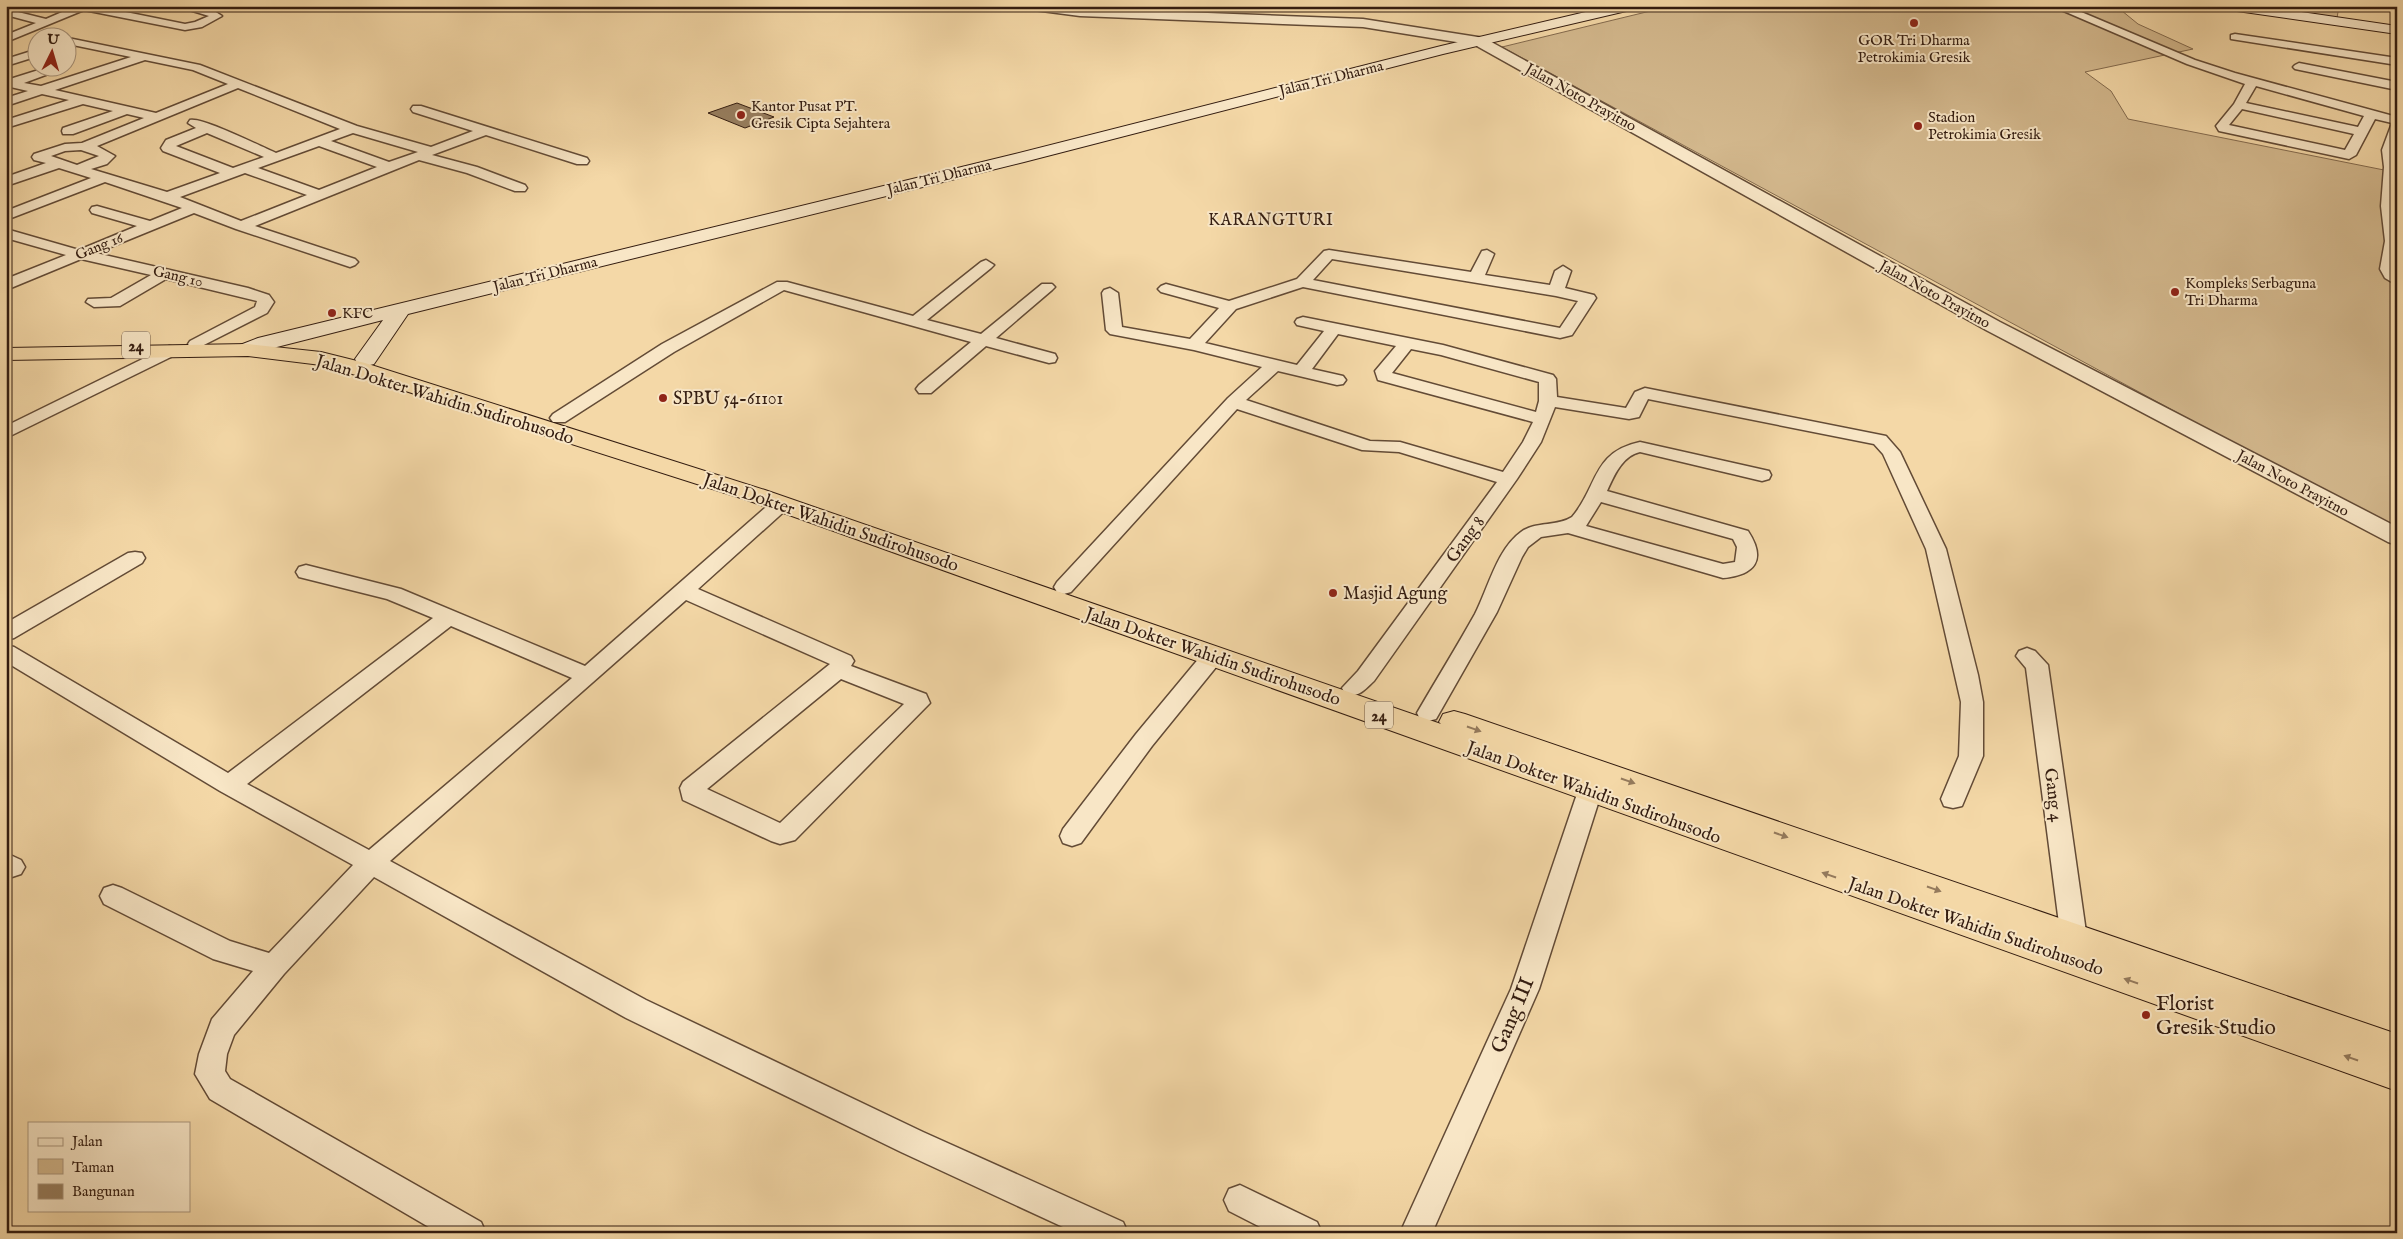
<svg xmlns="http://www.w3.org/2000/svg" width="2403" height="1239" font-family="'IM FELL English',serif">
<rect width="100%" height="100%" fill="#f4d8a7"/>
<filter id="stains"><feTurbulence type="fractalNoise" baseFrequency=".004" numOctaves="4"/><feColorMatrix values="0 0 0 0 .2 0 0 0 0 .09 0 0 0 0 .02 0 0 0 .5 -.17"/></filter>
<radialGradient id="worn" r=".72"><stop offset=".6" stop-color="#630" stop-opacity="0"/><stop offset="1" stop-color="#630" stop-opacity=".3"/></radialGradient>
<g fill="#d3b88d" stroke="#836a4e">
<path d="M1671,6H2116L2138,24L2193,49L2085,72L2111,91L2128,119L2384,170L2397,228V355L2392,529L1502,47Z"/>
<path d="M2235,6H2339L2337,18Z"/>
</g>
<path fill="#b29874" stroke="#7f664c" d="M1476,6H1550C1524,13 1502,11 1476,6Z"/>
<path fill="#977e5f" stroke="#331c10" d="M737,103L774,117L745,128L708,113Z"/>
<g fill="none" stroke-linecap="round" stroke-linejoin="round">
<defs>
<g id="minor">
<path d="M76,6H96L185,24L195,22L209,16L176,6L211,9L222,16L202,27L185,30L84,10L6,42V35L36,23L6,15V9L46,19Z"/>
<path d="M2052,6H2067L2195,60L2235,73L2397,117L2395,206L2397,285L2385,278L2380,269L2385,241L2381,206L2384,167L2382,150L2392,123L2375,119L2356,155L2349,159L2219,131L2216,126L2234,104L2245,84L2187,64ZM2256,86L2364,116L2358,127L2246,103ZM2242,109L2354,134L2345,150L2229,125Z"/>
<path d="M2235,34L2397,58V65L2231,39V35Z"/>
<path d="M68,38L200,65L357,126L431,147L473,131L413,112L411,109L413,106H421L587,158L589,161L587,164H577L486,135L432,155L477,167L525,185L527,188L525,191H515L467,173L419,160L255,226L355,259L358,262L355,265L350,267L236,229L194,213L96,253L248,288L269,295L274,302L267,313L196,349L190,347L188,344L190,341L255,307L257,301L166,279L120,306L94,307L86,302L88,299L111,298L151,275L81,259L6,290V279L66,255L6,238V229L79,250L137,226L92,213L90,210L92,207L97,206L150,221L182,208L105,182L6,220V211L91,178L59,168L6,186V177L46,163L34,160L32,157L34,154L65,144L82,143L144,118L127,114L73,134H63L62,131L63,128L113,111L83,104L6,128V120L69,100L42,94L6,106V98L28,91L6,86V78L10,79L45,68H61L59,70L24,83L41,86L131,57L68,44ZM145,60L193,70L228,84L156,113L55,90ZM238,88L340,129L276,153C260,146 202,117 190,120L188,123L196,128L166,140L161,148L163,151L220,173L167,192L91,169L107,164L115,156L97,146ZM207,133L264,157L233,168L176,146ZM353,133L418,152L389,162L331,141ZM319,146L377,167L319,190L258,168ZM81,150L99,156L77,165L51,156L65,151ZM245,173L307,195L241,221L180,197Z"/>
<path d="M38,49V56L6,66V59Z"/>
<path d="M2299,63L2397,82V90L2295,69L2293,67L2295,65Z"/>
<path d="M1329,250L1471,272L1482,251L1487,250L1494,254L1485,275L1550,285L1555,271L1563,266L1571,271L1565,288L1594,295L1596,298L1572,335L1560,338L1303,287L1236,309L1205,343L1297,365L1324,331L1297,325L1295,322L1297,319L1303,317L1443,345L1553,375L1556,379L1557,397L1626,408L1635,392L1645,388L1886,436L1900,452L1946,549L1978,675L1983,702V756L1962,806L1953,808L1944,806L1941,799L1959,756L1961,702L1926,549L1883,454L1874,444L1648,399L1639,417L1629,419L1555,407L1541,442L1517,479L1374,681C1364,690 1359,698 1345,694L1342,688L1358,671L1497,482L1399,452L1362,450L1237,409L1071,592L1064,594L1057,592L1054,587L1057,582L1228,398L1262,367L1194,350L1110,334L1106,330L1102,293L1104,290L1110,288L1118,293L1122,327L1190,339L1219,308L1161,292L1158,289L1161,286L1166,284L1229,301L1297,279L1324,251ZM1332,259L1556,296L1578,301L1560,328L1313,280ZM1338,334L1396,346L1375,371L1378,380L1533,422L1523,442L1503,472L1400,442L1370,441L1246,400L1278,371L1337,385L1343,384L1346,380L1343,376L1312,369ZM1411,349L1441,355L1539,382V401L1536,412L1392,373Z"/>
<path d="M986,260L994,265L991,268L927,320L981,334L1042,284H1052L1055,287L1052,290L996,338L1055,354L1057,358L1055,362L1049,363L986,346L931,393H919L916,389L919,385L971,342L784,290L674,352L565,422H553L550,418L553,414L662,344L777,282H787L913,316L981,262Z"/>
<path d="M169,346L175,347L177,351L175,355L6,438V426Z"/>
<path d="M1640,442L1769,471L1771,475L1769,479L1762,481L1640,452C1622,456 1614,476 1607,491L1748,531C1767,560 1755,575 1723,578L1568,533L1541,537L1528,547L1522,557L1497,612L1436,719L1428,721L1420,719L1417,713C1436,680 1456,648 1475,614C1488,589 1497,549 1521,532C1536,521 1556,527 1572,517C1598,487 1592,452 1640,442ZM1601,502L1733,539L1737,547L1735,562L1723,564L1586,526Z"/>
<path d="M781,498L788,500L791,504L788,508L698,589L851,656L854,661L851,666L926,694L930,703L795,840L780,844L771,841L683,800L680,788L683,782L830,664L686,600L390,861L646,1000L923,1132L1123,1222L1128,1233H1076L901,1152L626,1018L374,877L284,974L234,1035L227,1054L225,1071L230,1079L481,1222L486,1233H439L210,1099L195,1074L199,1054L212,1019L253,971L213,959L104,904L100,896L104,888L113,885L122,888L230,941L269,953L353,865L220,791L6,662V645L14,647L228,773L433,618L387,599L299,577L296,572L299,567L306,565L401,589L585,666L774,500ZM451,626L572,678L369,850L247,784ZM841,679L904,704L780,823L707,789Z"/>
<path d="M135,552L142,553L145,558L142,563L14,638L6,640V623L128,553Z"/>
<path d="M1213,648L1221,651L1224,656L1221,661L1152,746L1081,843L1072,846L1063,843L1060,836L1063,829L1136,734L1205,651Z"/>
<path d="M2027,648L2035,651L2048,665L2087,939L2083,947L2074,950L2065,947L2061,939L2026,668L2016,656L2019,651Z"/>
<path d="M1590,782L1599,784L1602,791L1539,989L1432,1233H1400L1511,989L1578,791L1581,784Z"/>
<path d="M6,853L21,860L25,867L21,874L12,877L6,875Z"/>
<path d="M1240,1185L1317,1222L1322,1233H1272L1229,1211L1224,1200L1229,1189Z"/>
</g>
<path id="tertiary" d="M1028,6L1363,19L1484,38L2000,322L2397,527V545L2388,542L1986,330L1475,45L1363,27L1080,16L1034,10Z"/>
<g id="secondary">
<path d="M1611,6H1637L1635,9L1443,54L1024,162L408,314L374,364L366,366L358,364L355,359L383,320L273,348L248,356L240,355L237,350L240,345L258,338L1015,154L1441,46Z"/>
<path d="M2223,6H2261L2397,26V34L2230,10Z"/>
</g>
<path id="trunk" d="M248,344L321,352L365,363L765,490L1441,724L1439,722L1443,714L1454,711L1465,714L2397,1034V1091L747,500L349,373L321,365L248,356L6,360V348Z"/>
</defs>
<use href="#minor" stroke="#634b36" stroke-width="3"/>
<use href="#tertiary" stroke="#634b36" stroke-width="3"/>
<use href="#secondary" stroke="#331c10" stroke-width="2"/>
<use href="#trunk" stroke="#331c10" stroke-width="2"/>
<use href="#minor" fill="#f8e6c6" fill-rule="evenodd"/>
<use href="#tertiary" fill="#f8e6c6" fill-rule="evenodd"/>
<use href="#secondary" fill="#f8e6c6" fill-rule="evenodd"/>
<use href="#trunk" fill="#f4d8a7" fill-rule="evenodd"/>
</g>
<defs><path id="oneway-solid" d="M-6-.8H1V-3.2L6.5 0L1 3.2V.8H-6Z" transform="scale(1.25)"/></defs>
<g fill="#947a5c">
<use href="#oneway-solid" transform="translate(1474 729) rotate(19)"/>
<use href="#oneway-solid" transform="translate(1628 781) rotate(19)"/>
<use href="#oneway-solid" transform="translate(1781 835) rotate(19)"/>
<use href="#oneway-solid" transform="translate(1829 875) rotate(-161)"/>
<use href="#oneway-solid" transform="translate(1934 889) rotate(19)"/>
<use href="#oneway-solid" transform="translate(2131 981) rotate(-161)"/>
<use href="#oneway-solid" transform="translate(2351 1058) rotate(-161)"/>
</g>
<g fill="#8f2418" stroke="#f8e6c6" stroke-width="2">
<circle cx="1914" cy="23" r="5"/>
<circle cx="741" cy="115" r="5"/>
<circle cx="1918" cy="126" r="5"/>
<circle cx="2175" cy="292" r="5"/>
<circle cx="332" cy="313" r="5"/>
<circle cx="663" cy="398" r="5"/>
<circle cx="1333" cy="593" r="5"/>
<circle cx="2146" cy="1015" r="5"/>
</g>
<g text-anchor="middle" stroke-width="4" stroke-linejoin="round" paint-order="stroke">
<g font-size="15" fill="#331c10" stroke="#f8e6c6" text-anchor="start">
<text x="1914" y="45" text-anchor="middle">GOR Tri Dharma<tspan x="1914" dy="17">Petrokimia Gresik</tspan></text>
<text x="751" y="111">Kantor Pusat PT.<tspan x="751" dy="17">Gresik Cipta Sejahtera</tspan></text>
<text x="1928" y="122">Stadion<tspan x="1928" dy="17">Petrokimia Gresik</tspan></text>
<text x="2185" y="288">Kompleks Serbaguna<tspan x="2185" dy="17">Tri Dharma</tspan></text>
<text x="342" y="318">KFC</text>
</g>
<g font-size="15" fill="#331c10" stroke="#f8e6c6">
<text transform="translate(1331 78) rotate(-14)" y="5">Jalan Tri Dharma</text>
<text transform="translate(1581 97) rotate(29)" y="5">Jalan Noto Prayitno</text>
<text transform="translate(939 177) rotate(-14)" y="5">Jalan Tri Dharma</text>
<text transform="translate(99 246) rotate(-22)" y="5">Gang 16</text>
<text transform="translate(545 274) rotate(-14)" y="5">Jalan Tri Dharma</text>
<text transform="translate(178 276) rotate(13)" y="5">Gang 10</text>
<text transform="translate(1935 294) rotate(29)" y="5">Jalan Noto Prayitno</text>
<text transform="translate(2293 483) rotate(28)" y="5">Jalan Noto Prayitno</text>
</g>
<g font-size="16" letter-spacing="1" fill="#331c10" stroke="#f8e6c6">
<text x="1271" y="225">KARANGTURI</text>
</g>
<g fill="#f8e6c6" stroke="#6e5947" stroke-width="1">
<rect x="122" y="331.5" width="28" height="27" rx="4"/>
<rect x="1365" y="701.5" width="28" height="27" rx="4"/>
</g>
<g font-size="16" font-weight="bold" fill="#331c10">
<text x="136" y="351">24</text>
<text x="1379" y="721">24</text>
</g>
<g font-size="18" fill="#331c10" stroke="#f8e6c6" text-anchor="start">
<text x="673" y="404">SPBU 54-61101</text>
<text x="1343" y="599">Masjid Agung</text>
</g>
<g font-size="18" fill="#331c10" stroke="#f8e6c6">
<text transform="translate(445 399) rotate(17)" y="6">Jalan Dokter Wahidin Sudirohusodo</text>
<text transform="translate(831 522) rotate(19)" y="6">Jalan Dokter Wahidin Sudirohusodo</text>
<text transform="translate(1465 539) rotate(-54)" y="6">Gang 8</text>
<text transform="translate(1213 656) rotate(19)" y="6">Jalan Dokter Wahidin Sudirohusodo</text>
<text transform="translate(1594 792) rotate(20)" y="6">Jalan Dokter Wahidin Sudirohusodo</text>
<text transform="translate(2054 795) rotate(83)" y="6">Gang 4</text>
<text transform="translate(1976 926) rotate(19)" y="6">Jalan Dokter Wahidin Sudirohusodo</text>
</g>
<g font-size="21" fill="#331c10" stroke="#f8e6c6" text-anchor="start">
<text x="2156" y="1010">Florist<tspan x="2156" dy="24">Gresik Studio</tspan></text>
</g>
<g font-size="21" fill="#331c10" stroke="#f8e6c6">
<text transform="translate(1512 1015) rotate(-67)" y="7">Gang III</text>
</g>
</g>
<rect width="2403" height="1239" fill="none" stroke="#f4d8a7" stroke-width="25"/>
<rect x="8" y="8" width="2388" height="1224" fill="none" stroke="#331c10" stroke-width="2.5"/>
<rect x="12" y="12" width="2378" height="1214" fill="none" stroke="#331c10"/>
<rect x="28" y="1122" width="162" height="90" fill="#f8e6c6" stroke="#a9957d"/>
<rect x="38" y="1138" width="25" height="8" fill="#f8e6c6" stroke="#a9957d"/>
<text x="72" y="1146" font-size="15" fill="#331c10">Jalan</text>
<rect x="38" y="1159" width="25" height="15" fill="#d3b88d" stroke="#a9957d"/>
<text x="72" y="1172" font-size="15" fill="#331c10">Taman</text>
<rect x="38" y="1184" width="25" height="15" fill="#977e5f" stroke="#a9957d"/>
<text x="72" y="1196" font-size="15" fill="#331c10">Bangunan</text>
<g transform="translate(52 52) rotate(5)"><circle r="24" fill="#f8e6c6" stroke="#a9957d"/>
<path d="M0-4L9 19L0 12L-9 19Z" fill="#8f2418"/>
<text y="-8" font-size="14" font-weight="bold" text-anchor="middle" fill="#331c10">U</text>
</g>
<rect width="100%" height="100%" filter="url(#stains)"/>
<rect width="100%" height="100%" fill="url(#worn)"/>
</svg>
